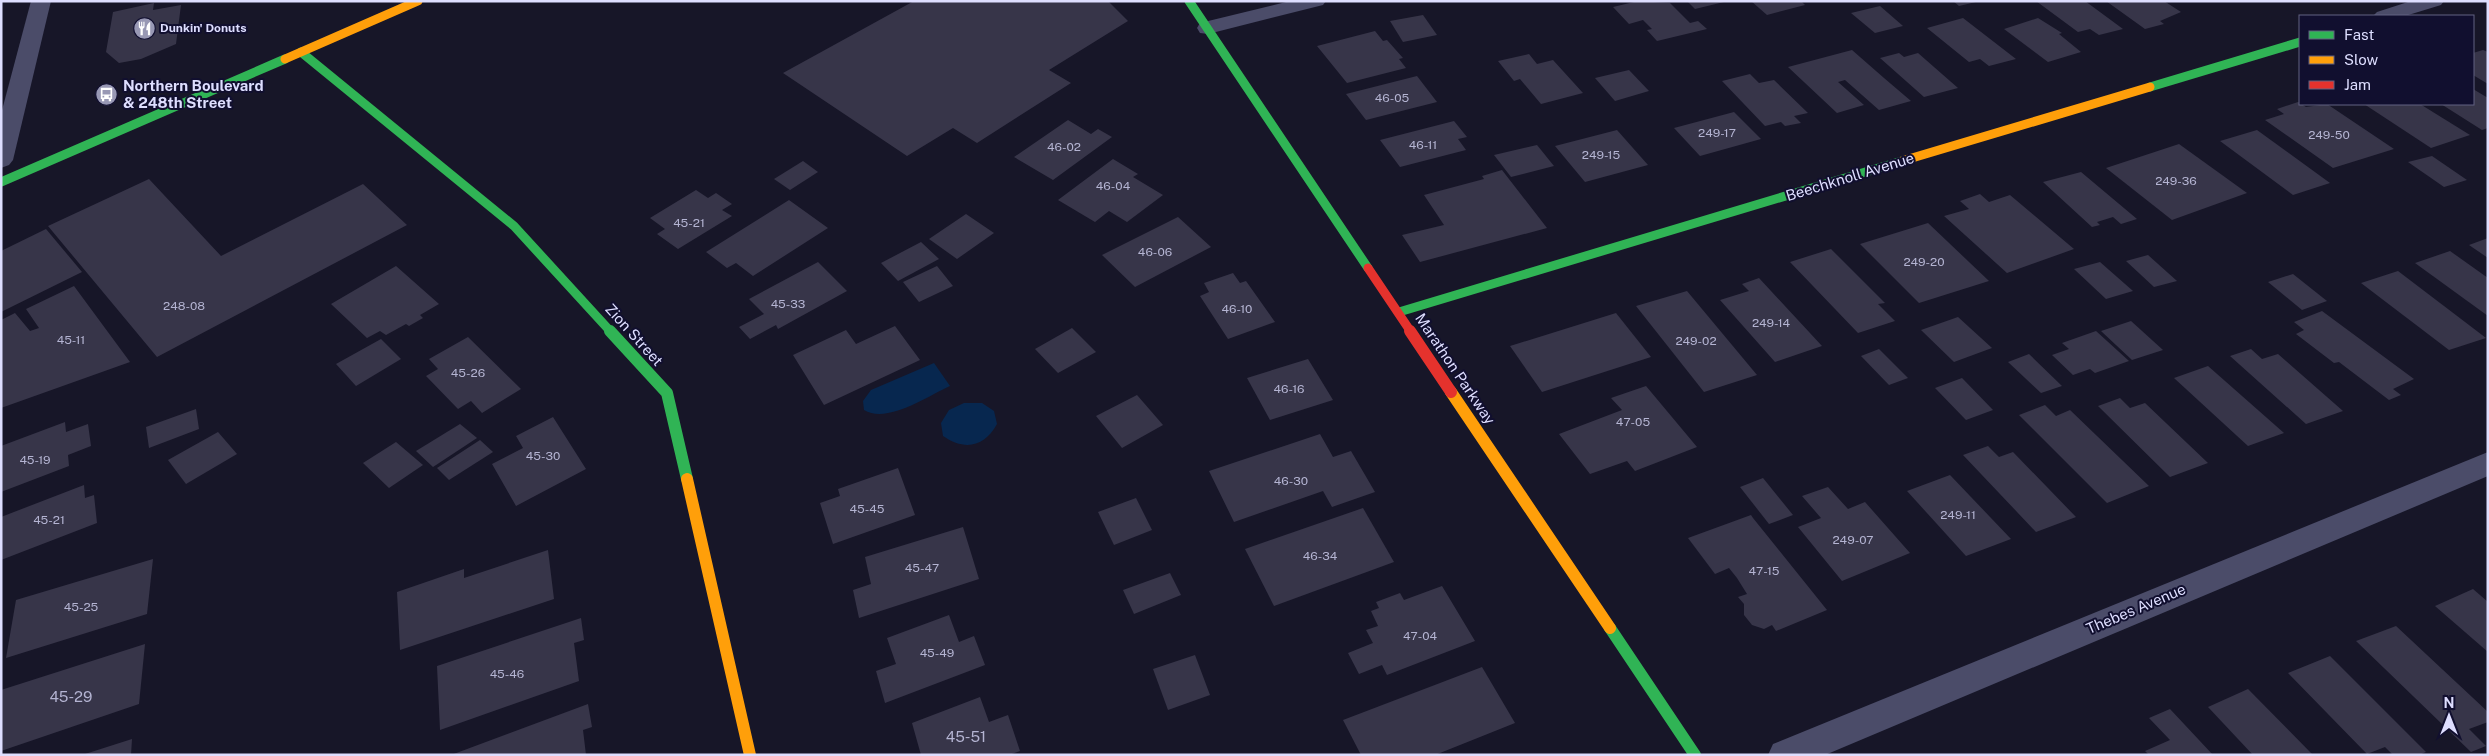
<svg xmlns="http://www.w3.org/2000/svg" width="2489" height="756" font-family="'Public Sans',sans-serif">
<rect width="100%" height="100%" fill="#171628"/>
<g fill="#07274f">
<path d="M934,363L950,386C926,397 887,424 864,410L863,401L871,390Z"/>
<path d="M964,403H982L994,411L997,424C984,447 965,451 943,436L941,423L949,410Z"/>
</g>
<g fill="#373549">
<path d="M914,1H1108L1128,21L1049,70L1071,83L977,143L953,128L907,156L783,73Z"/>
<path d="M1638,1L1670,3L1690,23L1698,21L1707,29L1657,41L1647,30L1652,29L1643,20L1629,24L1613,7Z"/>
<path d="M1687,1H1724V2L1695,9Z"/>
<path d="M1751,1H1801L1805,5L1767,15Z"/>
<path d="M1953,1H1976V2L1959,6Z"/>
<path d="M2036,1H2085L2123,29L2099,35L2090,29L2078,32Z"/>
<path d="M2106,1H2164L2181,12L2160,21L2164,24L2145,29Z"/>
<path d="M154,3L153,10L181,5L176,44L141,59L119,63L106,52L113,12Z"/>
<path d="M1880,6L1903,26L1875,33L1851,13Z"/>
<path d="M1423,15L1437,35L1403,42L1390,21Z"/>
<path d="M1963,18L2016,59L1989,66L1980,59L1969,62L1927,28Z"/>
<path d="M2038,18L2062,33L2059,34L2081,52L2048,62L2004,29Z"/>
<path d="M1375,31L1383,41L1387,40L1403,58L1399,59L1406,68L1347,83L1317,46Z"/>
<path d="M1852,50L1884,78L1911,101L1879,110L1845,80L1838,82L1864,105L1837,113L1788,67Z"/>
<path d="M2483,50L2488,52V84L2473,75V53Z"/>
<path d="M1899,53L1904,57L1918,53L1958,88L1924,97L1880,58Z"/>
<path d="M1529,54L1537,64L1553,60L1583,93L1541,104L1520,79L1514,81L1498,61Z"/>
<path d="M1629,70L1649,91L1615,101L1595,78Z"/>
<path d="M1750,74L1759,83L1774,80L1808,113L1794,116L1801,123L1785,126L1781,122L1765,126L1722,81Z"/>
<path d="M1417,76L1437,102L1366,120L1346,94Z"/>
<path d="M2473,89L2488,98V128L2482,130L2441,104H2473Z"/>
<path d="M2298,102L2306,107L2327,104L2394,149L2333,168L2265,120L2284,114L2277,109Z"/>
<path d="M2364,104H2420L2470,135L2431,148Z"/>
<path d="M1734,112L1761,139L1700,156L1674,128Z"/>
<path d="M1068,120L1091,134L1098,129L1112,137L1053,180L1014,157Z"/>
<path d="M1454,121L1467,137L1458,139L1466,150L1400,167L1380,140Z"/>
<path d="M1617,130L1648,165L1585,182L1555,146Z"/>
<path d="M2257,130L2330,183L2293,195L2220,141Z"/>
<path d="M2179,144L2247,193L2172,220L2106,168Z"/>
<path d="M1537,145L1554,166L1511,177L1494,155Z"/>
<path d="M2432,156L2467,180L2444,187L2408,162Z"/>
<path d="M1113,159L1138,174L1133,177L1163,195L1127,222L1109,211L1095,222L1058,200Z"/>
<path d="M803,161L818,172L790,190L774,179Z"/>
<path d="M1502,170L1547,228L1420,262L1402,235L1444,225L1424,195L1484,179L1482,176Z"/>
<path d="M2081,172L2137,219L2121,224L2113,217L2097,222L2100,225L2092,227L2043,182Z"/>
<path d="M149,179L221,256L363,184L407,225L157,357L48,226Z"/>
<path d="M696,190L708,198L716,193L732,204L722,210L732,216L678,249L657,234L665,229L650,218Z"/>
<path d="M1980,194L1989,202L2010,195L2074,249L2007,273L1944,216L1969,209L1960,201Z"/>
<path d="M789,200L828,228L753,276L736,263L727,268L706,252Z"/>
<path d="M966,214L994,233L957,259L929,239Z"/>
<path d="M1178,217L1211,247L1135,287L1102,255Z"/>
<path d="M1928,223L1989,281L1919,303L1860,244Z"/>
<path d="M46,229L82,272L1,312V251Z"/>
<path d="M2488,238V258L2469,245Z"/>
<path d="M921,242L939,259L898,281L881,263Z"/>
<path d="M1831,249L1885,303L1878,304L1895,321L1858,333L1790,262Z"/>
<path d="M2450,251L2488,278V316L2415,263Z"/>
<path d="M2148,255L2177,281L2154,287L2126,261Z"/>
<path d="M818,262L847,291L778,329L776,325L750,339L739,327L764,314L749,299Z"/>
<path d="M2100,262L2133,291L2106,299L2074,269Z"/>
<path d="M396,266L439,304L420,315L423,318L409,326L406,324L386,335L380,331L367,338L331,304Z"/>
<path d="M937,266L953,286L919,302L903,282Z"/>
<path d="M2398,271L2486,338L2449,350L2361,283Z"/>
<path d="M1233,273L1240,283L1246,281L1275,322L1228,339L1200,296L1209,292L1204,283Z"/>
<path d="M2293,274L2327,301L2302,310L2268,282Z"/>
<path d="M1759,278L1822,346L1775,362L1720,300L1749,291L1742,284Z"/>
<path d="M74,286L130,362L1,408V320L15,313L30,331L39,328L26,309Z"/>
<path d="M1687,291L1757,375L1704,392L1636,306Z"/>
<path d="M2322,311L2414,379L2393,389L2401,395L2389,400L2339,362L2334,363L2296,334L2304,330L2294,322Z"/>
<path d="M1616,313L1651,357L1542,392L1510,346Z"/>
<path d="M1958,317L1992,348L1954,362L1921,330Z"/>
<path d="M2131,321L2163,350L2132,360L2101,331Z"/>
<path d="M895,326L920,360L824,405L793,355L846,330L856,344Z"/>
<path d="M1072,328L1096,352L1058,373L1035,349Z"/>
<path d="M2096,331L2129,361L2095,373L2090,369L2073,375L2052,355L2069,349L2062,343Z"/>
<path d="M468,337L521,389L482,413L471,401L458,409L426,376L438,369L429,359Z"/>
<path d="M381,339L401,359L356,386L336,364Z"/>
<path d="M1879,349L1908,378L1889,385L1861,356Z"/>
<path d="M2251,349L2262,359L2278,354L2343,411L2306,424L2230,356Z"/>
<path d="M2029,354L2062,386L2041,393L2008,362Z"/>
<path d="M1308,359L1333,400L1270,420L1247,378Z"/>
<path d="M2208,366L2284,433L2248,446L2174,378Z"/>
<path d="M1962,378L1993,410L1966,420L1935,388Z"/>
<path d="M1646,386L1697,447L1635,471L1627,461L1590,474L1559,434L1622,410L1611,398Z"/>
<path d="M1137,395L1163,425L1122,448L1096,416Z"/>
<path d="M2120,398L2130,408L2145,403L2208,463L2170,477L2098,406Z"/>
<path d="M2045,405L2056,416L2070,410L2149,486L2107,503L2019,415Z"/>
<path d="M196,409L199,429L149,448L146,427Z"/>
<path d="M553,417L586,469L516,506L492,464L523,448L516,436Z"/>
<path d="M65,422L66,432L88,424L91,446L68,455L69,466L1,492V446Z"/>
<path d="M460,424L477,438L433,467L416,451Z"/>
<path d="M218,432L237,454L186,484L168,460Z"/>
<path d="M1320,434L1333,457L1351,451L1375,492L1332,507L1323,491L1234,522L1209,471Z"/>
<path d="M480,440L493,452L449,480L437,468Z"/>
<path d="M396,442L423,465L389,488L363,463Z"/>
<path d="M1988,446L1999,457L2013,452L2076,517L2036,532L1963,455Z"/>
<path d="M898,468L915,515L833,544L820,503L840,496L838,489Z"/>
<path d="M1950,475L2011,539L1966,556L1907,491Z"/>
<path d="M1763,478L1793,515L1769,524L1740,487Z"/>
<path d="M84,485L85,498L94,495L97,523L1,560V517Z"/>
<path d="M1828,487L1848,509L1865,502L1910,553L1842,581L1798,527L1821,518L1802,496Z"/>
<path d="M1136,498L1152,530L1114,545L1098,512Z"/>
<path d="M1363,508L1394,562L1274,606L1245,549Z"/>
<path d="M1751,515L1753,518L1827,610L1776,631L1772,625L1764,629L1752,625L1744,615V604L1738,597L1747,594L1737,578L1729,568L1715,574L1688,538Z"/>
<path d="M963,527L979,579L859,618L853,590L871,584L865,557Z"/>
<path d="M548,550L554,599L400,650L397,592L464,569V578Z"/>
<path d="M153,559L147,614L6,658L16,600Z"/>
<path d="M1170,573L1181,595L1134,614L1123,590Z"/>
<path d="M1442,586L1475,641L1387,675L1382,665L1359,674L1348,653L1373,643L1366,630L1378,626L1371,611L1379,608L1376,602L1400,593L1404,600Z"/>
<path d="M2473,589L2488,602V652L2435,606Z"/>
<path d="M949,615L959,642L974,636L985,665L885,703L876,671L896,664L887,638Z"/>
<path d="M581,618L584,640L574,643L579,681L440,730L437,666Z"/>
<path d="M2396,626L2488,712V722L2469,729L2486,746L2471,752L2356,641Z"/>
<path d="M145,644L139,704L1,751V690Z"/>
<path d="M1195,655L1210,695L1168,710L1153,669Z"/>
<path d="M2330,656L2426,752L2419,755H2393L2385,747L2367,754L2288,673Z"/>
<path d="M1482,667L1515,723L1435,755H1361L1343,720Z"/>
<path d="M2248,689L2313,755H2253L2208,707Z"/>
<path d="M980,697L989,722L1008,715L1020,751L1009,755H921L912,723Z"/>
<path d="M588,704L592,727L583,730L586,755H451Z"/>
<path d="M2170,709L2213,755H2149L2145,751L2170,740L2149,718Z"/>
<path d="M132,739L131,755H85V754Z"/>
</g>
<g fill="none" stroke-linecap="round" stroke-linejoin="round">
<g fill="#4b4c69" fill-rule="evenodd">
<path d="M31,1H51L13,160L9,165L1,168V114Z"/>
<path d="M1290,1H1326L1323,5L1208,34L1200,33L1197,28L1200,23Z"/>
<path d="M2411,1H2444L2441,5L2405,16H2373L2377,12Z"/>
<path d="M2488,452V476L1825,755H1768L1773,744Z"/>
</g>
<g stroke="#30b455" stroke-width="9">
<path d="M1189,1L1368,268"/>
<path d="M301,52L514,226L611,332"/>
<path d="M2150,87L2300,42"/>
<path d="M1,182L285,59"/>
<path d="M1399,312L1902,161"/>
</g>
<g stroke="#30b455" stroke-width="12">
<path d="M610,331L667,393L687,479"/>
<path d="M1610,628L1695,755"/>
</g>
<g stroke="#ff9f0a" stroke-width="9">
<path d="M285,59L418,1"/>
<path d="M1902,161L2150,87"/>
</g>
<g stroke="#ff9f0a" stroke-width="12">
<path d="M1451,392L1610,628"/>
<path d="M687,479L750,755"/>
</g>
<path stroke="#e5322d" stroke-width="9" d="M1368,268L1411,332"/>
<path stroke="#e5322d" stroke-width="12" d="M1410,331L1451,392"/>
</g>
<defs>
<symbol id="restaurant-disc" viewBox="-11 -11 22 22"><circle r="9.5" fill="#9898b4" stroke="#110f2f"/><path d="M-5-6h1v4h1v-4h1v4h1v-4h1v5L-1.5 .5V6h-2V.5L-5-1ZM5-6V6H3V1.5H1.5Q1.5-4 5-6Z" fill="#fff"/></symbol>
<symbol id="bus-disc" viewBox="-11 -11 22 22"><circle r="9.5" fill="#9898b4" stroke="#110f2f"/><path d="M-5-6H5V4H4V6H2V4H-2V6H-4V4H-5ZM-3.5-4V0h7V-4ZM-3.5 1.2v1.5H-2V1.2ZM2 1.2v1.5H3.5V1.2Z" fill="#fff"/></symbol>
</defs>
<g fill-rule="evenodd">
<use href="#restaurant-disc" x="132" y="16" width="25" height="25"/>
<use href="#bus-disc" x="94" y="82" width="25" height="25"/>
</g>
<g text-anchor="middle" stroke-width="4" stroke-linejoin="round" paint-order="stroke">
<g font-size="12" font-weight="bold" fill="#dedeff" stroke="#110f2f" text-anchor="start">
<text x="160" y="32">Dunkin' Donuts</text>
</g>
<g font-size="12" fill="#b4b4d2">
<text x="1392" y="102">46-05</text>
<text x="1717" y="137">249-17</text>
<text x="2329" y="139">249-50</text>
<text x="1423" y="149">46-11</text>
<text x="1064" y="151">46-02</text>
<text x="1601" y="159">249-15</text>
<text x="2176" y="185">249-36</text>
<text x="1113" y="190">46-04</text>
<text x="689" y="227">45-21</text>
<text x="1155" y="256">46-06</text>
<text x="1924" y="266">249-20</text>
<text x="788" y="308">45-33</text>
<text x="184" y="310">248-08</text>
<text x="1237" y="313">46-10</text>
<text x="1771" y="327">249-14</text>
<text x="71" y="344">45-11</text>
<text x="1696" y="345">249-02</text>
<text x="468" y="377">45-26</text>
<text x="1289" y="393">46-16</text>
<text x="1633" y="426">47-05</text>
<text x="543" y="460">45-30</text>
<text x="35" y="464">45-19</text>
<text x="1291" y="485">46-30</text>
<text x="867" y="513">45-45</text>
<text x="1958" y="519">249-11</text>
<text x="49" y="524">45-21</text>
<text x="1853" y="544">249-07</text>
<text x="1320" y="560">46-34</text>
<text x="922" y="572">45-47</text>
<text x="1764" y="575">47-15</text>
<text x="81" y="611">45-25</text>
<text x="1420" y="640">47-04</text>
<text x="937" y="657">45-49</text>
<text x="507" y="678">45-46</text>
</g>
<g font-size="15" font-weight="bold" fill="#dedeff" stroke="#110f2f" text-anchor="start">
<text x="123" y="91">Northern Boulevard<tspan x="123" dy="17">&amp; 248th Street</tspan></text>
</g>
<g font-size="15" fill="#dedeff" stroke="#110f2f">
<text transform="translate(1850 177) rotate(-17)" y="5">Beechknoll Avenue</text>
<text transform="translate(634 335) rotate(48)" y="5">Zion Street</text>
<text transform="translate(1455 369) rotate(56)" y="5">Marathon Parkway</text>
<text transform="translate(2136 609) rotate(-23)" y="5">Thebes Avenue</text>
</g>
<g font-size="15" fill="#b4b4d2">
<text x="71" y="702">45-29</text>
<text x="966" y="742">45-51</text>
</g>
</g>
<rect width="2489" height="756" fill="none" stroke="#dedeff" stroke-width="5"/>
<rect x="2299" y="15" width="175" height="90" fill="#110f2f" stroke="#636282"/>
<rect x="2309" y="31" width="25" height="8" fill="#30b455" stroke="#636282"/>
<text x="2344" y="40" font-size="15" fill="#dedeff">Fast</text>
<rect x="2309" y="56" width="25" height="8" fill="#ff9f0a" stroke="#636282"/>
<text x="2344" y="65" font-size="15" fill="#dedeff">Slow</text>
<rect x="2309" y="81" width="25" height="8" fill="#e5322d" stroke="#636282"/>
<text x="2344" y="90" font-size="15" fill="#dedeff">Jam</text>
<g transform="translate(2449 716)" stroke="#110f2f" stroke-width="4" paint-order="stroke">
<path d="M0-4L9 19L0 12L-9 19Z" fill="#dedeff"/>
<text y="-8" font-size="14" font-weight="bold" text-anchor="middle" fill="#dedeff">N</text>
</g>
</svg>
